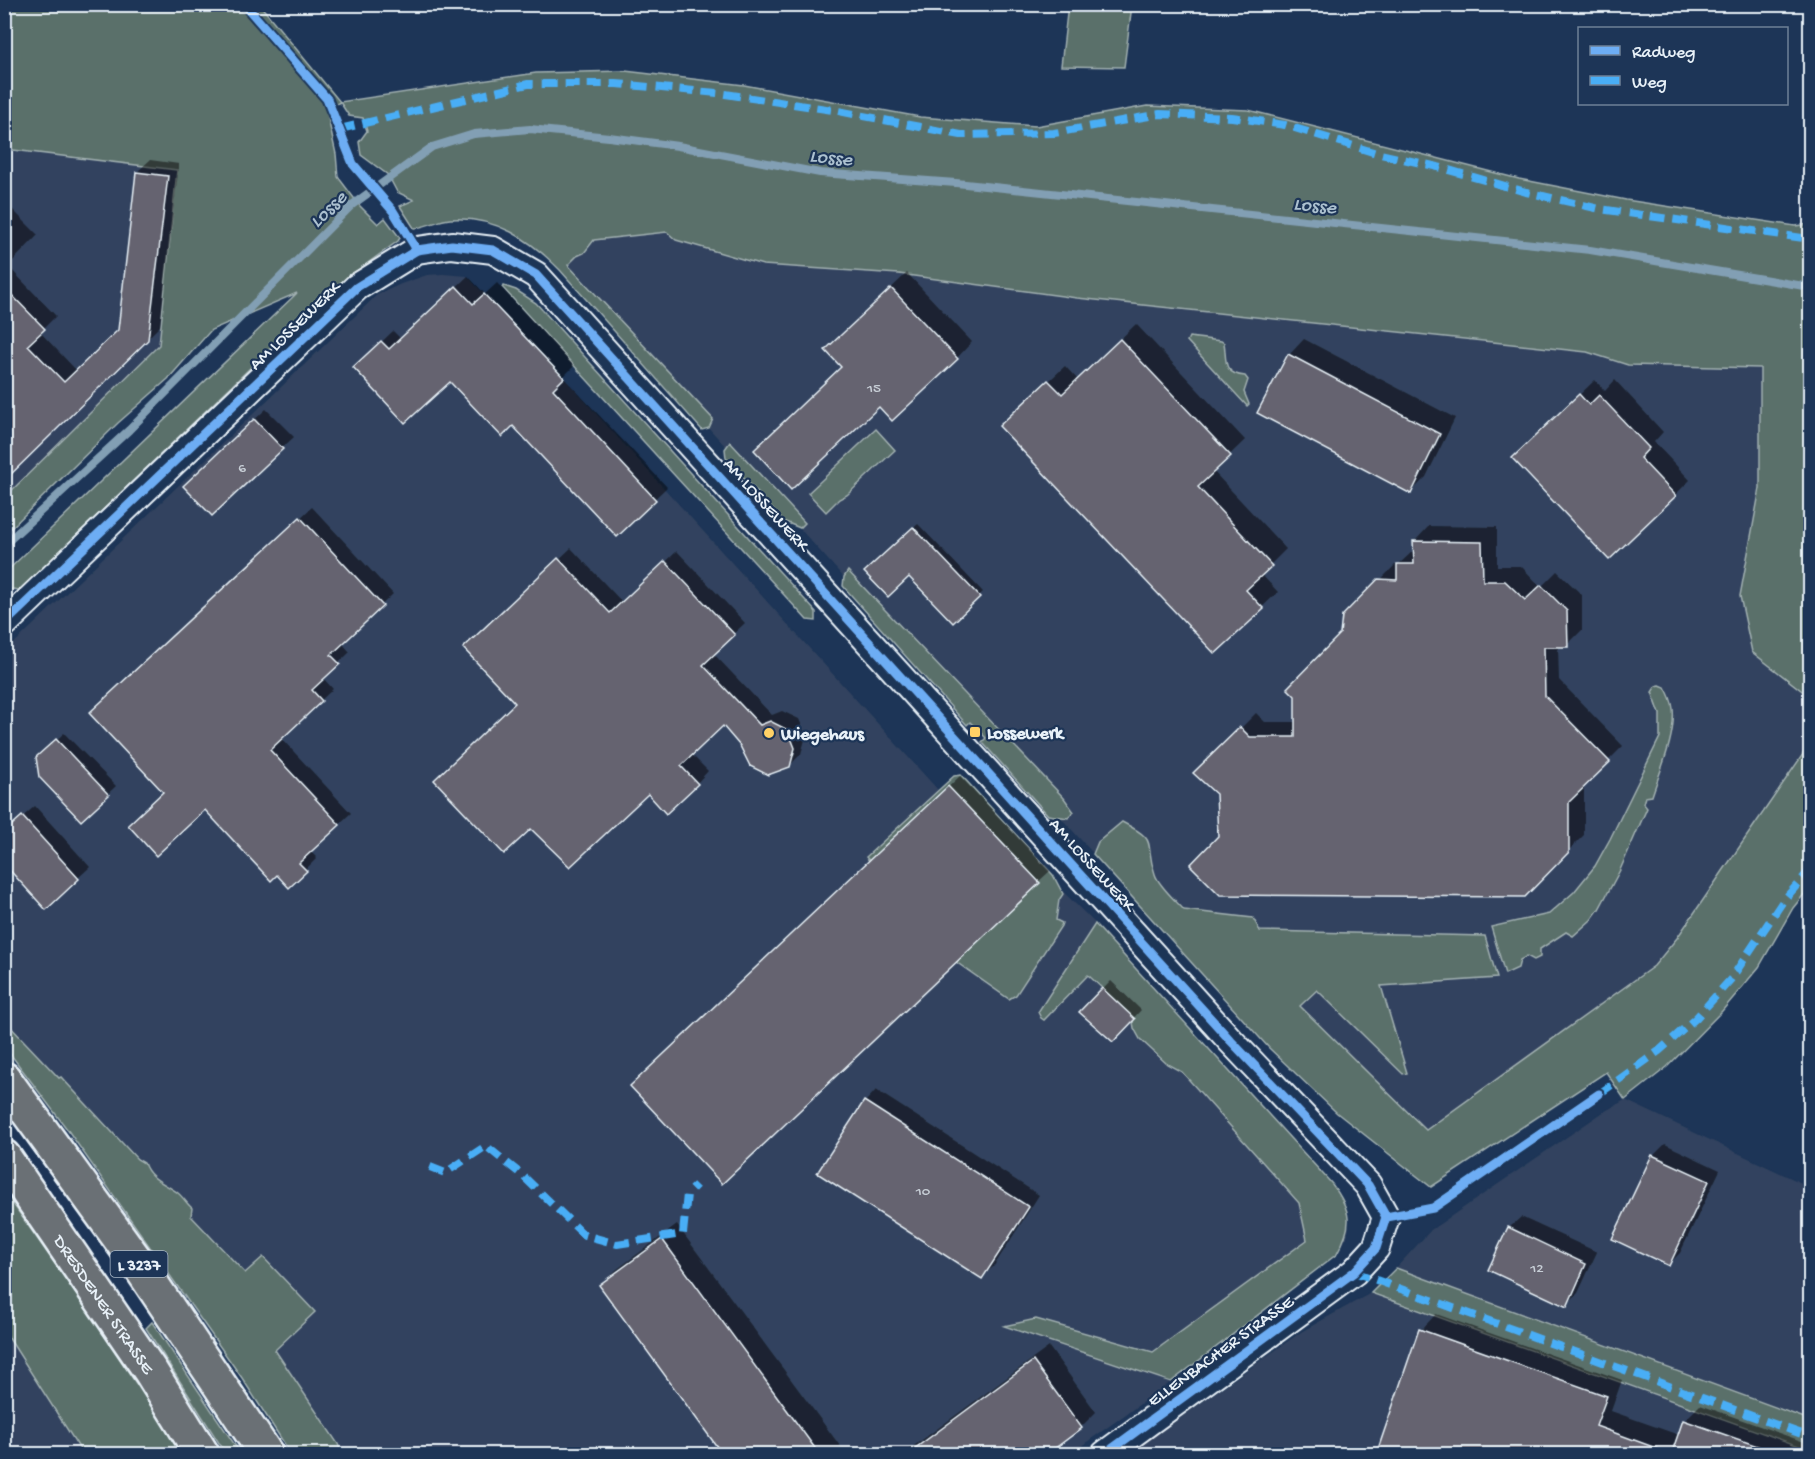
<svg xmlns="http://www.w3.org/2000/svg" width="1815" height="1459" font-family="'Gochi Hand',sans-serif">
<rect width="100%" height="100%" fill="#1d3557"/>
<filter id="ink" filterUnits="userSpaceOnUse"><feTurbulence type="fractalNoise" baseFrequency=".0167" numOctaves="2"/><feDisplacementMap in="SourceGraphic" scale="12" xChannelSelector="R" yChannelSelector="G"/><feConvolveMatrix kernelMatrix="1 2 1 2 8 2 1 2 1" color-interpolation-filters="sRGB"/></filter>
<g filter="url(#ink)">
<g fill="#33435e">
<path d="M5,150L177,170L159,345L5,497Z"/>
<path d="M667,232L763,265L899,274L1587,352L1628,365L1761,368L1810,658V851L1431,1187L1337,1113L1269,1048L558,261L594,240Z"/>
<path d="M443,274L467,276L564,378L938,790L954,776L1046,875L1103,931L1341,1197L1348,1212L1349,1227L1347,1237L1337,1254L1171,1382L1070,1454H342L338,1444L274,1350L315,1312L263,1257L245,1274L5,1021V652L377,295L401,284L427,275Z"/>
<path d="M1625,1100L1810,1187V1420L1396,1268L1431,1230L1602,1113Z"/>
<path d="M1371,1293L1810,1450V1454H1129L1301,1332Z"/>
<path d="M4,1332H6L83,1454H5Z"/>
</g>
<g fill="#5a6f6a" stroke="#a1b0b1" stroke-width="1.5">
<path d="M5,4L260,5L340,102L536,73L625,71L744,85L920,117L1036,126L1147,106L1248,110L1519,179L1626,200L1795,226L1810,224V697L1752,652L1740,596L1760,488V368L1628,365L1587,352L1077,298L899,274L763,265L676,240L667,232L594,240L584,253L577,256L568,265L713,419L709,428L702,430L560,270C530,239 495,216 450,219C438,220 427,227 414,228L400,206L414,200L397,192L388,175L361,155L359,142L367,131L363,118L349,116L340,102L326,109L336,154L338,177L360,206L378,224L385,218L400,238L398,241L332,289L20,590L12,589L5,596V573L297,293L211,330L168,379L118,423L5,534V497L159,345L177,170L5,149Z"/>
<path d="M1068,5H1132L1124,67L1061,66Z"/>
<path d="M504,286L516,290L536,303L816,612V621L807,620L502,287Z"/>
<path d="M1189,337L1221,341L1224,343C1227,358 1221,374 1245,376L1248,380L1244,392L1249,404L1247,406L1187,341Z"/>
<path d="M876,429L895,450L847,495L839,499L826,512L808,493Z"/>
<path d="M730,442L805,523L800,528L783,521L726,458L725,449Z"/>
<path d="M848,571L1064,798L1074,812L1068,818L1048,815L982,742L986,738L970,722L967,725L843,586L844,577Z"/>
<path d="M1660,685L1665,687C1669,694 1672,700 1673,709C1676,735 1660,771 1652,796L1645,797L1643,803L1647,808L1620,870L1599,909L1591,920L1573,936L1566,932L1540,949V957L1534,960L1527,956L1520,960L1518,968L1505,974L1491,927L1549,914L1574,892L1595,866L1610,839L1660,737V714L1652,692L1656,686Z"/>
<path d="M1810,744V887L1793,908L1759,967L1722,1011L1667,1067L1625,1100L1606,1072L1431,1187L1337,1113L1269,1048L1093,854L1098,842L1122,822C1161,842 1143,841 1155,874C1158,885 1176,901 1184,910L1253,918L1260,931L1485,936L1497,978L1381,986L1407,1073L1403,1074L1317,990L1300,1006L1426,1130L1654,966L1677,938Z"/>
<path d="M961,775L1053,875L1063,894L1059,900L1056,920L1062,923L1061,926L1016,995L1009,999L956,962L866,857L954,776Z"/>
<path d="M1095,924L1332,1184C1352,1211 1353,1225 1337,1254L1171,1382L1004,1326L1036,1319L1153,1352L1307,1240L1299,1203L1182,1072L1167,1064L1140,1039L1134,1028L1132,1016L1088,975L1044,1020L1041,1018L1038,1012Z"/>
<path d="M5,1021L59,1078L61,1077L137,1159L144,1163C150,1180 165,1183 178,1193C183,1197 187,1204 192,1208L191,1216L245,1273L263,1257L315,1312L275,1350L338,1444L342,1454H291L242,1378L67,1129L5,1047Z"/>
<path d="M4,1191L90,1314L183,1454H83L5,1332Z"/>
<path d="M1396,1268L1810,1420V1450L1371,1293Z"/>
<path d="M152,1322L241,1454H226L146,1328Z"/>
</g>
<g fill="#0007">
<path d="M150,160L179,164L160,326L4,481V213L10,207L38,235L8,266L56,316L40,332L77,371L119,330L137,172Z"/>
<path d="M907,273L972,342L957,358L843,334Z"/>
<path d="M468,276L485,294L497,283L574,366L563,377L667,487L617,535L513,424L450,380L367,356L393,331L401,339Z"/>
<path d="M1136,324L1245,440L1213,471L1286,549L1261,574L1278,592L1215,652L1017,411L1065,366L1078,380Z"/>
<path d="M1304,339L1455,418L1426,477L1411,492L1289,355Z"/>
<path d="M1595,380L1605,391L1615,380L1663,432L1654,442L1690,480L1675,495L1529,443Z"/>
<path d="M266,409L294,437L282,448L197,474Z"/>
<path d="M312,507L393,594L342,643L350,652L323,678L333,689L281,738L351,813L310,851L317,858L305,870L205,808L165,792L103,701Z"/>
<path d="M918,524L983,592L953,621L909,574L866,572Z"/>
<path d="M1429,526L1497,527V566H1521L1541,587L1557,571L1582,595V630L1567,645L1558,646L1559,680L1623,746L1584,785V835L1524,895L1219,837L1218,793L1196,773L1256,713L1265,722H1297L1342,635L1344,617L1395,565H1398L1414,550V542Z"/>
<path d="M571,548L623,603L677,551L745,623L713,653L772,715L782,711L799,719L806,736L801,754L789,766L724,723L691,754L708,771L697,783L648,792L517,703L476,637Z"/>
<path d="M64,733L116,786L81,819L46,750Z"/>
<path d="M960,776L1050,871L1038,882L644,1075Z"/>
<path d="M35,806L90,867L78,878L4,833Z"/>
<path d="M1111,981L1141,1010L1113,1040L1081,1012Z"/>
<path d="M876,1090L1039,1195L994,1266L982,1277L819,1173L865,1102Z"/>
<path d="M1665,1144L1720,1170L1680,1253L1669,1264L1653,1156Z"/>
<path d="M1521,1217L1597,1252L1578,1293L1566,1305L1509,1228Z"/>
<path d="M677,1225L846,1454H725L601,1285L616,1270Z"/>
<path d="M1436,1314L1622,1380L1611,1411L1679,1435L1684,1421L1700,1405L1810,1444V1454H1377L1421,1330Z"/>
<path d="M1049,1347L1096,1412L1081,1427L1043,1454H903Z"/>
<path d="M4,1439L16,1454H4Z"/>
</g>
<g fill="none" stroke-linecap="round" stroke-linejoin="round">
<path stroke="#829fb4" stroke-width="8" d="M4,545L129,430L352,205L432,147L474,134L530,129L609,137L678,146L820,173L956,183L1590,250L1810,287"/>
</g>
<g fill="#65646f" stroke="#e8f1f8" stroke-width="1.5">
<path d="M136,172L168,176L148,340L4,481V287L45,329L28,345L64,382L118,330Z"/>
<path d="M456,286L473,304L484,294L564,378L553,389L656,500L617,537L513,426L502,437L450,382L405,423L353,367L381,341L389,349Z"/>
<path d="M891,288L958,359L892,421L879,407L791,490L754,450L841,367L825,350Z"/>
<path d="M1120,339L1231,456L1198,487L1272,566L1246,590L1264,609L1215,654L999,426L1048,380L1062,394Z"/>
<path d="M1288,354L1440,434L1411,494L1257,413Z"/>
<path d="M1579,394L1589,405L1599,395L1649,448L1640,458L1676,496L1609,560L1512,458Z"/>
<path d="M254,419L283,449L212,516L183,486Z"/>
<path d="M300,517L383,606L331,655L340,664L312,690L322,701L270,750L340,825L299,863L307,871L289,888L277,875L271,881L205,810L156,856L128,825L163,792L89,713Z"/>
<path d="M913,527L980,597L953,623L909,577L888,597L864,572Z"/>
<path d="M1413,541L1482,542L1483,581H1505L1525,600L1541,585L1567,611L1568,647H1544L1545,696L1610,762L1569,802V852L1525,897L1220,895L1190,865L1218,836L1216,794L1193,773L1240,727L1250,737H1295V696L1287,688L1340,634L1342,616L1378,579L1397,580V564H1414Z"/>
<path d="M558,558L610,613L665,561L735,635L703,665L760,725L770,721L788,730L795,748L790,767L768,775L750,766L740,746L723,726L681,766L698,784L666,814L648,794L570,867L531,829L504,854L434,780L515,703L463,648Z"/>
<path d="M56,739L109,795L81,821L39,777L36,757Z"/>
<path d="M948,786L1040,883L722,1184L630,1086Z"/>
<path d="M22,816L79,879L46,910L4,864V832Z"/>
<path d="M1102,988L1135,1019L1113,1042L1079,1012Z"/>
<path d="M864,1101L1029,1207L982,1279L817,1173Z"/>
<path d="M1652,1155L1709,1181L1669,1266L1612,1239Z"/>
<path d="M1508,1227L1586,1264L1567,1307L1488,1270Z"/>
<path d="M662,1239L820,1455H723L599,1285Z"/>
<path d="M1419,1329L1607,1396L1596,1426L1667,1452V1455H1376Z"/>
<path d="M1033,1361L1082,1428L1046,1455H906Z"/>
<path d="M1683,1420L1772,1451V1455H1671Z"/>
</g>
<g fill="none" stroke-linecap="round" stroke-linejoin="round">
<defs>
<path id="street" d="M4,624L357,287L417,250L452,245L493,250L536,275L1231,1041L1368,1185L1386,1217L1376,1248L1354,1272L1105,1454"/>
<g id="primary">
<path d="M4,1079L139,1265L266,1454"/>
<path id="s1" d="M4,1157L151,1372L202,1454"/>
</g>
</defs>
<use href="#street" stroke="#e8f1f8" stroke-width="30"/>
<use href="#primary" stroke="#e8f1f8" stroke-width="38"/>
<use href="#street" stroke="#1d3557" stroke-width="26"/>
<use href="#primary" stroke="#6b6f75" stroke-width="33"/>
<g stroke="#49aef6" stroke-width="8" stroke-dasharray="15 8" stroke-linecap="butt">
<path d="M340,129L528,84H616L718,93L833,110L961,135L1054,133L1160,114L1232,117L1285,125L1376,153L1438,167L1526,192L1600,209L1810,239"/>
<path d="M1599,1094L1659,1051L1696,1018L1731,979L1783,901L1810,870"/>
<path d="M430,1167L445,1173L486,1146L522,1175L584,1235L617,1244L683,1234L687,1194L696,1185"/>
<path d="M1354,1272L1810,1437"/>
</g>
<defs>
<g id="cycleway">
<path d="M244,4L327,99L353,164L393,211L417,250"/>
<path d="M4,624L357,287L417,250L452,245L493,250L536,275L1231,1041L1368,1185L1386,1217L1376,1248L1354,1272L1105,1454"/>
<path d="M1386,1217L1433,1208L1599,1094"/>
</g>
</defs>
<use href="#cycleway" stroke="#1d3557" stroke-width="13"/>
<use href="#cycleway" stroke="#6dadf4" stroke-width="9"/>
</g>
</g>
<g fill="#ffd166" stroke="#1d3557" stroke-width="2">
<rect x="969" y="726" width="12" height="12" rx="3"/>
<circle cx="769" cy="733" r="6"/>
</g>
<g text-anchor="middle" stroke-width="4.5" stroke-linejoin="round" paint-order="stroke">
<g font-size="15" fill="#c7ced6">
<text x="874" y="392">15</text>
<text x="242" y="472">6</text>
<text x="923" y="1195">10</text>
<text x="1537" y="1272">12</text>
</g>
<rect fill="#1d3557" stroke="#abb9c8" stroke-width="1.5" x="110.5" y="1251" width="57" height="26" rx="4.5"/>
<g font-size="16" font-weight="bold" fill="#e8f1f8">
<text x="139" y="1270">L 3237</text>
</g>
<g font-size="18" fill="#e8f1f8" stroke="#1d3557">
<text transform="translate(294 325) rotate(-44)" y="6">AM LOSSEWERK</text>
<text transform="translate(767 504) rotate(48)" y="6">AM LOSSEWERK</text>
<text transform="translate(1093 864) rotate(48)" y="6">AM LOSSEWERK</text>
<text dy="6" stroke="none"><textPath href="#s1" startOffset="178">DRESDENER STRASSE</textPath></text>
<text transform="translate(1220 1350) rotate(-36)" y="6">ELLENBACHER STRASSE</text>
</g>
<g font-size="18" font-weight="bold" fill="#e8f1f8" stroke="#1d3557" text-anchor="start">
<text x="987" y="738">Lossewerk</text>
<text x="781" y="739">Wiegehaus</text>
</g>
<g font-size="20" font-style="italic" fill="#acc1d0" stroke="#1d3557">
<text transform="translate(831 156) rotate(6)" y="7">Losse</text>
<text transform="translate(1315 204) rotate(6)" y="7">Losse</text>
<text transform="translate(327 208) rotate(-44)" y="7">Losse</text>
</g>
</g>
<rect width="1815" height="1459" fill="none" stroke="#1d3557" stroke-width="24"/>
<rect x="12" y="12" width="1791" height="1435" fill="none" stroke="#e8f1f8" stroke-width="2" filter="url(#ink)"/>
<rect x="1578" y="27" width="210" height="78" fill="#1d3557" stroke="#6e8097" stroke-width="1.5"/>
<rect x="1590" y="46" width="30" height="9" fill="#6dadf4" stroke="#6e8097" stroke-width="1.5"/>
<text x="1632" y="57" font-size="18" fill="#e8f1f8">Radweg</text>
<rect x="1590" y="76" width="30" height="9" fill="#49aef6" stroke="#6e8097" stroke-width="1.5"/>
<text x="1632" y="87" font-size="18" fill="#e8f1f8">Weg</text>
</svg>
